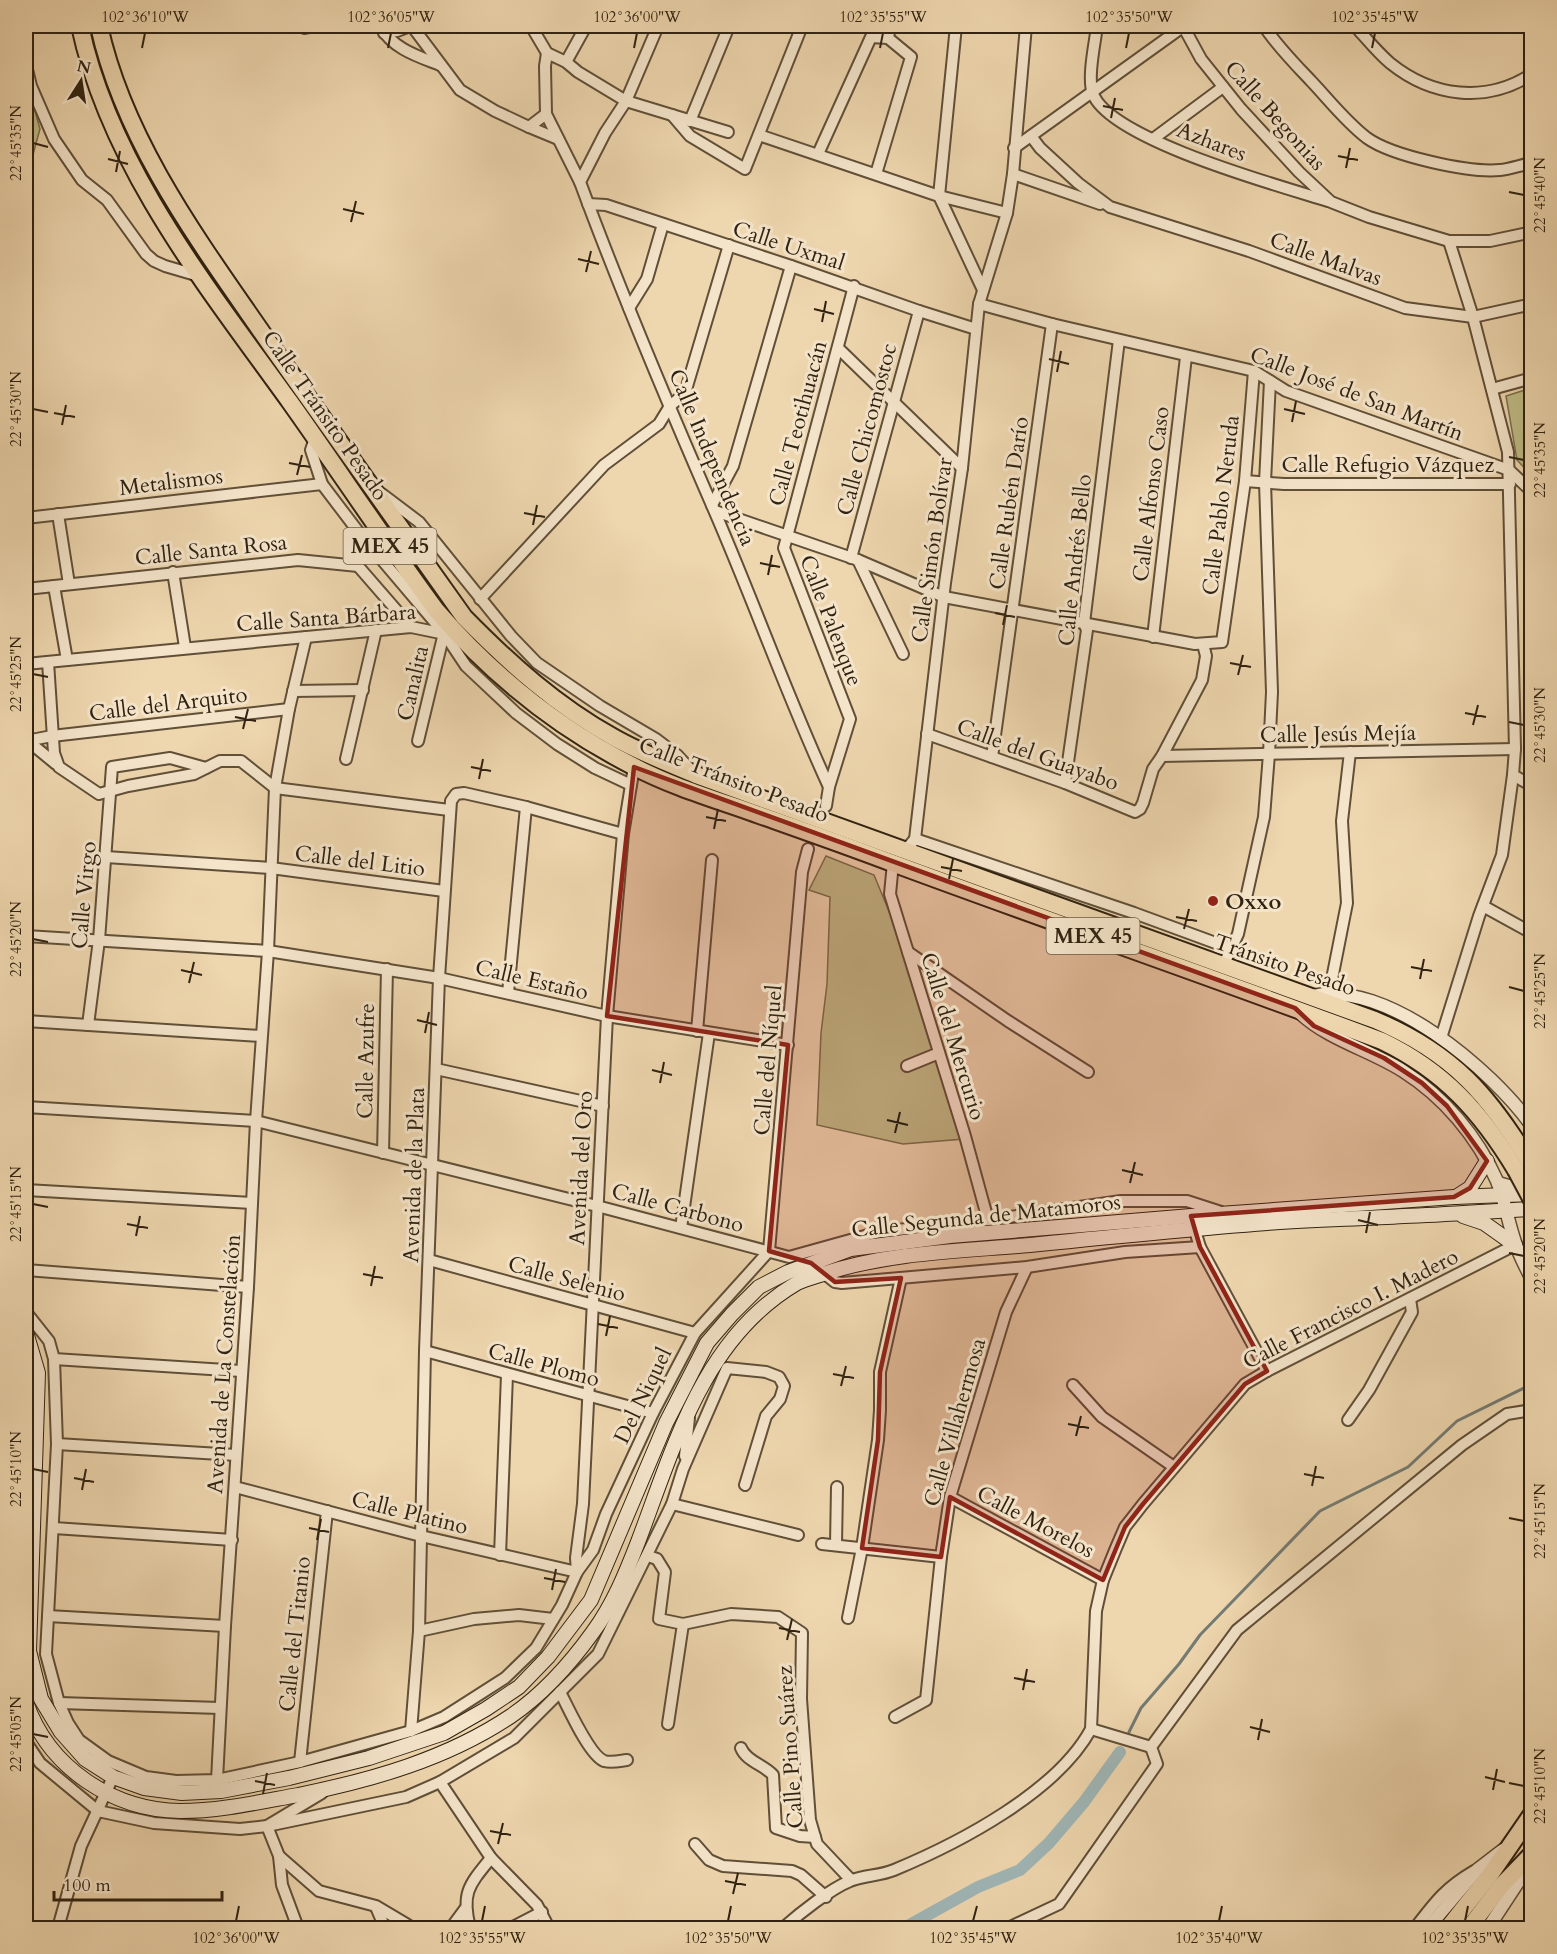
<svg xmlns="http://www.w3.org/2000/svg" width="1557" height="1954" font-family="Cardo,serif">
<rect width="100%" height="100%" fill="#eed6ae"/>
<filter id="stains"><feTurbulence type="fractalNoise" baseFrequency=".00333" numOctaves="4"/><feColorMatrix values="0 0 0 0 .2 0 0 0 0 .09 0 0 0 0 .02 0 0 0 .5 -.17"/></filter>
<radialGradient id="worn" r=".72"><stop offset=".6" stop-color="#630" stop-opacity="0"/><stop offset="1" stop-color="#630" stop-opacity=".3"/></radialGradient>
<g fill="#bfbc86" stroke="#786f4c" stroke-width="1.5">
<path d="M26,79L40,129L26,180Z"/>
<path d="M1531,388H1532L1531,475L1517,460L1506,396Z"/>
<path d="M826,856L874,875L891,916L964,1139L903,1144L817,1125L821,1033L827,984L830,897L809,890Z"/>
</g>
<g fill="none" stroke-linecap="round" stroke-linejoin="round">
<path stroke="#737b74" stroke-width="3" d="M1129,1732L1141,1708L1179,1664L1200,1635L1320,1511L1408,1467L1457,1421L1532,1384"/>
<path stroke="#9fb6b6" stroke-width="12" d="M904,1928L978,1887L1020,1870L1049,1843L1084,1802L1120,1752"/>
<defs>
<g id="minor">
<path d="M299,26L305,28L315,26"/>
<path d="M380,26C393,49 417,56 440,65"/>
<path d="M412,26L460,90L495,111L529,127L546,114"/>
<path d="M531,26L547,53L566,62L578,72L626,101L728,132"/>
<path d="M658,26L626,101L605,133L580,182C621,293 667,402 714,510C754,602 787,696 829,787"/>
<path d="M956,26L939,196L983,290"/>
<path d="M1097,26C1095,43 1087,78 1093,94C1111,140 1280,186 1328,201"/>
<path d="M1183,26L1201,59L1241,109L1299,172L1331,202L1369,217L1449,241H1490L1532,232"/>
<path d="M1264,26C1277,46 1295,64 1312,82C1329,100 1346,122 1367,138C1392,156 1469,173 1500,170C1510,169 1521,165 1532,163"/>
<path d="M1355,26C1366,38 1377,52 1390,63C1432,97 1486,104 1532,74"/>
<path d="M384,33L397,31L410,26"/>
<path d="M547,53L545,66L546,114L580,182"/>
<path d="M566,62L586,26"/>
<path d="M26,65L31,86L54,139L82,180L107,200L146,254L154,261L165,266L199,276"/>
<path d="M672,115L690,136L745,169L802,26"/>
<path d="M690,121L729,26"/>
<path d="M529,127L558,139"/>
<path d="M759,135L939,196L1007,213"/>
<path d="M1031,136L1040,148L1078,183L1110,207L1249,251L1405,308L1473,317L1532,304"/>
<path d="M1153,139L1223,87"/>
<path d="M1014,148L1184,26"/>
<path d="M818,154L871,37L888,38"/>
<path d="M876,174L911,57L888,38L890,26"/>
<path d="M1013,174L1100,204"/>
<path d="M588,204L606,205L791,266L919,311L976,329"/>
<path d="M979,304L1052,324L1254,371L1286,391L1509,470L1527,487L1532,490"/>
<path d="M629,308L647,279L663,224"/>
<path d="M838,348L962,468"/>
<path d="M1492,389L1532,378"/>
<path d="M315,438L311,450L322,484L360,534L444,633L466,666L516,713L557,744L595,768L631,785"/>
<path d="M1245,481L1284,484H1510"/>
<path d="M382,494L419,522L511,636L537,663L600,706L656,739L677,755L690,769"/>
<path d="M712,505L733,466L791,266"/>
<path d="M715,511L858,560L944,597L1195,644L1222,642L1245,481L1254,371"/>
<path d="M58,514L69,584"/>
<path d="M26,518L322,484"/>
<path d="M360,534L358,566L411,627"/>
<path d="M851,558L919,311"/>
<path d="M858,560L903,654"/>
<path d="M173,572L185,647"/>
<path d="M54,586L67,660"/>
<path d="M26,589L298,560L358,566"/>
<path d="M480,599L604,465L659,424L670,406L685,393L729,245"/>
<path d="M1153,637L1186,357"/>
<path d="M48,662L54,753L59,767L99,794L128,786L194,774L220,761H241L275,788L449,810"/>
<path d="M26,664L411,627L445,634"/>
<path d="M293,691L363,690"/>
<path d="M927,734L1065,783L1135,812L1140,809L1143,803L1153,769L1162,756L1202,680L1206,656L1203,644"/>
<path d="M26,741L52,736L289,709"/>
<path d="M28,741L56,764"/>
<path d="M418,741L444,633"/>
<path d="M1162,756L1515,749"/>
<path d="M992,757L1052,324"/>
<path d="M346,759L376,630"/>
<path d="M1513,775L1532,786"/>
<path d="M1065,783L1087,630L1084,623L1119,340"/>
<path d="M826,806L829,787L850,719L784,548L854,286"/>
<path d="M915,839L1134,913L1232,949"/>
<path d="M905,851L915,839L945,583L962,468L979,304L1007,213L1013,174L1026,26"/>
<path d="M106,857L271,868L444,891"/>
<path d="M893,863L890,894L965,1136L988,1220"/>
<path d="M1483,906L1532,933"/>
<path d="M26,936L268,951L439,978L607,1016L788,1045"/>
<path d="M908,952L1008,1021L1088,1072"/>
<path d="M1223,966L1238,934L1264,817L1269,754L1272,692L1265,482L1270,381"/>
<path d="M508,993L526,807"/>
<path d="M1329,994L1347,903L1342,821L1350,752"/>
<path d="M26,1021L261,1036"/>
<path d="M88,1025L99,940L112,767L170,758L206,768"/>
<path d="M697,1031L712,860"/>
<path d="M1441,1038L1479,916L1502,855L1513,775L1515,749L1508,452L1473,317L1449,241"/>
<path d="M907,1066L939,1053"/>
<path d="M436,1069L603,1106"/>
<path d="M26,1107L256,1121L597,1206L789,1257L879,1232L988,1220L1121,1201H1187L1221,1212"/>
<path d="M383,1153L387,969"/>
<path d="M26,1190L252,1203"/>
<path d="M1193,1224L1200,1247L1267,1371"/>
<path d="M681,1228L709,1033"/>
<path d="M429,1260L695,1333"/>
<path d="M26,1270L248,1287"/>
<path d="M820,1270L835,1282L842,1283L1027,1267L1125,1252L1200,1247"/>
<path d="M26,1312L49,1341L54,1359L57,1444L46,1654L59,1703L68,1723L79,1740L108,1761L146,1777L176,1781L217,1780L300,1762L411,1731L444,1717L505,1678L536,1648L562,1605L577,1572L593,1550L606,1514L653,1413L695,1333L769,1251L802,872L808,849"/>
<path d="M425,1351L653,1413"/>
<path d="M54,1359L241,1371"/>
<path d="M1073,1385L1102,1417L1174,1467"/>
<path d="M1348,1420L1369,1390L1412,1312L1410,1299"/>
<path d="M57,1444L236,1455"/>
<path d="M685,1456L689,1418"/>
<path d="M235,1487L421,1536L577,1572"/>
<path d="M950,1497L1103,1580"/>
<path d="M672,1504L798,1535"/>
<path d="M54,1528L232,1540"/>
<path d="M822,1544L941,1557"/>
<path d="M836,1545L837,1487"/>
<path d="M500,1555L507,1375"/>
<path d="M648,1556L657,1559L665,1572L659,1619L683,1624L668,1724"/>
<path d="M577,1572L576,1558L583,1504L607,1016L623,834L634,767"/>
<path d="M48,1616L225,1626"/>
<path d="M848,1618L862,1548L878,1440L880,1410V1372L901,1278"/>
<path d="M683,1624L731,1614L778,1617L802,1633L801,1699L810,1820L817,1844L851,1880"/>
<path d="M419,1631L474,1619L519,1615L553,1619"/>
<path d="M560,1692C568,1707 589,1755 604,1761C612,1763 619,1761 627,1760"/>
<path d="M59,1703L220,1708"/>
<path d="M895,1717L926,1700L941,1557L950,1497L1006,1312L1027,1267"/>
<path d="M1091,1729L1151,1747"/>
<path d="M411,1731L419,1631L425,1351L439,978L451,801L456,794L464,793L526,807L623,834"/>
<path d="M26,1742L40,1763L98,1811L154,1823L240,1829L267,1826L406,1797L440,1782L514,1738L598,1654L672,1504L683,1469L727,1368L766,1372L779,1377L784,1386L780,1399L766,1416L745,1485"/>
<path d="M741,1748C746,1761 764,1765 773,1775L776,1828L800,1836L815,1837"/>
<path d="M300,1762L327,1511"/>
<path d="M217,1780L225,1626L248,1287L256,1121L268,951L275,788L289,709L306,637"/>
<path d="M440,1782L491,1858L537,1905L549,1928"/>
<path d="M695,1844L709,1860L723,1866L792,1871L801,1875L826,1897"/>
<path d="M279,1856L319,1891L376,1906L408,1925L409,1928"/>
<path d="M376,1907L385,1928"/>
<path d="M58,1928L81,1846L113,1777"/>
<path d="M298,1928L282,1885L279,1856L267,1826L322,1793"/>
<path d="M451,1928L465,1909"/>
<path d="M470,1928C461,1893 469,1885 491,1858"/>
<path d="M504,1928L513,1927L542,1912"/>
<path d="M783,1928C799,1914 830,1889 850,1881C864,1875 880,1876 894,1870C959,1843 1057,1792 1091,1729L1096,1611L1103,1580L1116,1548L1125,1527L1143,1504L1245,1384L1267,1371L1515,1245"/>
<path d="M1008,1928L1059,1904L1157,1764L1151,1747L1237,1630L1462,1445L1507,1414L1532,1410"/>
<path d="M1415,1928C1435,1902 1445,1888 1474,1871"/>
</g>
<g id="tertiary">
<path d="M1312,996C1386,979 1492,1070 1532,1126"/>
<path d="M1300,1013C1329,1040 1370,1050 1403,1071C1444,1097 1477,1136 1497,1181C1505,1201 1508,1222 1515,1242C1519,1255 1526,1267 1532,1280"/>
<path d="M1498,1183L1516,1188L1532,1178"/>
<path d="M1428,1928L1477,1870L1503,1850"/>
<path d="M1488,1928L1532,1861"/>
</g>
<g id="secondary">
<path d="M1456,1197L1470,1188L1487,1161"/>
<path d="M1463,1216L1484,1223L1515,1245"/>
<path d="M26,1332L38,1373L29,1651L41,1699L61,1732L85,1759L113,1777L144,1788L182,1793L221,1791L289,1778L369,1758L444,1733L486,1709L519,1687L548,1657L591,1600L666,1423L707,1343L732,1314L759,1287L788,1272L851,1249L950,1236L1191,1216L1454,1197L1532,1194"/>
<path d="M26,1702C48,1767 112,1810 180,1811C220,1811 259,1802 298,1795C372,1780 447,1759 511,1716C543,1694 570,1664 593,1632C613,1605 626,1573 638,1542C674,1447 703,1338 797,1283C805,1279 814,1277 823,1274C889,1252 961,1251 1030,1245C1109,1237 1188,1229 1267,1223C1312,1219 1358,1219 1404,1216C1446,1215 1489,1211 1532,1209"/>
</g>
<g id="primary">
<path d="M80,26C110,167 208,288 290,402C339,471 386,542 436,610C492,675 556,727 633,766C671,786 711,798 751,812C799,829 848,846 895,864C1057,924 1220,980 1382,1041C1444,1071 1481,1112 1516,1170"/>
<path d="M99,26C125,145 204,248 272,347C336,437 400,527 464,617C509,663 557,706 613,737C639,752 668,763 696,775L1375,1020C1453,1053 1489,1095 1532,1166"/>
<path d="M1448,1928L1490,1875L1532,1814"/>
<path d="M1469,1928L1501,1886L1532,1854"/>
</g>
</defs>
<use href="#minor" stroke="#604f38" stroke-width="14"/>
<use href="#tertiary" stroke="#604f38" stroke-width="15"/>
<use href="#secondary" stroke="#302211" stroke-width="16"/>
<use href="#primary" stroke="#302211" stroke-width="20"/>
<use href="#minor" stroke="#f4e4ca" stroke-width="10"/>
<use href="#tertiary" stroke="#f4e4ca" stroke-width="12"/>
<use href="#secondary" stroke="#f4e4ca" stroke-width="14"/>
<use href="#primary" stroke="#eed6ae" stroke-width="16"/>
<defs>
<path id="primary-bridge" d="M1516,1170L1532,1200"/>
</defs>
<use href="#primary-bridge" stroke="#302211" stroke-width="20" stroke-linecap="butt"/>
<use href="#primary-bridge" stroke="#eed6ae" stroke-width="16"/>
</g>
<path fill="#8f2418" fill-opacity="0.2" stroke="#8f2418" stroke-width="4.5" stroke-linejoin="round" d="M634,767L1295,1008L1314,1026L1384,1058L1422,1083L1447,1106L1487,1161L1470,1188L1454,1197L1191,1216L1200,1247L1267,1371L1245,1384L1143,1504L1125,1527L1103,1580L950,1497L941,1557L862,1548L878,1440L880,1372L901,1278L835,1282L811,1263L769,1251L788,1045L607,1016Z"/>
<path fill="none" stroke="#302211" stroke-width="2" d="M142,48L145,33M388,48L391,33M634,48L637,33M880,48L883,33M1126,48L1129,33M1372,48L1375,33M1103,106L1123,110M1111,118L1115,98M33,143L48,147M1338,156L1358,160M108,159L128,164M1346,168L1350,148M116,172L120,151M1509,192L1524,195M343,209L364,214M351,222L356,201M578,259L599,264M586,272L591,251M814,309L834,314M822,322L826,301M1049,359L1069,364M1057,372L1061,351M33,409L48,412M1284,409L1305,414M54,413L75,417M1292,422L1296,401M62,425L66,405M1509,457L1524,460M289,463L310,467M297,475L302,455M524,513L545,517M533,525L537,505M760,563L780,567M768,575L772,555M995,613L1015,617M1003,625L1007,605M1230,663L1251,667M33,674L48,677M1238,675L1243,655M1465,713L1486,717M235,717L256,721M1509,722L1524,725M1473,725L1478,705M243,729L248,709M471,767L491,771M479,779L483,759M706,817L726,821M714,829L718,809M941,867L962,871M949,879L953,859M1176,917L1197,921M1184,929L1189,909M33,939L48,942M1411,967L1432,971M181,970L202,975M1420,979L1424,959M189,983L194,962M1509,987L1524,991M417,1020L437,1025M425,1033L429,1012M652,1070L672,1075M660,1083L664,1062M887,1120L908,1125M895,1133L900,1112M1122,1170L1143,1175M1130,1183L1135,1162M33,1204L48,1207M1358,1220L1378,1225M127,1224L148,1228M1366,1233L1370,1212M136,1236L140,1216M1509,1253L1524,1256M363,1274L383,1278M371,1286L375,1266M598,1324L618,1328M606,1336L610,1316M833,1374L854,1378M841,1386L846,1366M1068,1424L1089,1428M1076,1436L1081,1416M33,1469L48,1472M1304,1474L1324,1478M74,1478L94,1482M1312,1486L1316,1466M82,1490L86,1469M1509,1518L1524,1521M309,1528L329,1532M317,1540L321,1519M544,1578L565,1582M552,1590L556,1569M779,1628L800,1632M787,1640L792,1619M1014,1678L1035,1682M1023,1690L1027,1669M1250,1727L1270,1732M33,1734L48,1737M1258,1740L1262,1719M1485,1777L1505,1782M255,1781L275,1785M1509,1783L1524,1786M1493,1790L1497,1769M263,1794L267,1773M490,1831L511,1835M498,1844L503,1823M725,1881L746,1885M733,1894L738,1873M236,1921L239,1906M482,1921L485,1906M728,1921L731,1906M973,1921L977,1906M1219,1921L1222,1906M1465,1921L1468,1906"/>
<circle fill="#8f2418" stroke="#f4e4ca" stroke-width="2" cx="1213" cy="901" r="6"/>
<g text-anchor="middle" stroke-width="6" stroke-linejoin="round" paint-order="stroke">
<g fill="#f4e4ca" stroke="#6b5c48" stroke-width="1.5">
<rect x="343.5" y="528" width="93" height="36" rx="4.5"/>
<rect x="1046.5" y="918" width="93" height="36" rx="4.5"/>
</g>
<g font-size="21" font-weight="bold" fill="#302211">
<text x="390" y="553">MEX 45</text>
<text x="1093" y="943">MEX 45</text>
</g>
<g font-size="22" fill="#302211" stroke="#f4e4ca">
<text transform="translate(1276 115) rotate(48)" y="8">Calle Begonias</text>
<text transform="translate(1212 141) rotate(21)" y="8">Azhares</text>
<text transform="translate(789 245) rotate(18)" y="8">Calle Uxmal</text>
<text transform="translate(1326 258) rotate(20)" y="8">Calle Malvas</text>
<text transform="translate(1357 393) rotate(21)" y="8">Calle José de San Martín</text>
<text transform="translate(326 415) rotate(55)" y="8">Calle Tránsito Pesado</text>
<text transform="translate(797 423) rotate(-75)" y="8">Calle Teotihuacán</text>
<text transform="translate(866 429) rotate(-75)" y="8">Calle Chicomostoc</text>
<text transform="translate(713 457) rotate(67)" y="8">Calle Independencia</text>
<text x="1388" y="472">Calle Refugio Vázquez</text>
<text transform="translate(171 481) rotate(-7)" y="8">Metalismos</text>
<text transform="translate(1150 494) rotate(-83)" y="8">Calle Alfonso Caso</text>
<text transform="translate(1008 503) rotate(-82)" y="8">Calle Rubén Darío</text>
<text transform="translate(1220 505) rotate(-83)" y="8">Calle Pablo Neruda</text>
<text transform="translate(211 549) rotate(-6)" y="8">Calle Santa Rosa</text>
<text transform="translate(931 550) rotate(-82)" y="8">Calle Simón Bolívar</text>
<text transform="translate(1074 560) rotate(-84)" y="8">Calle Andrés Bello</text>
<text transform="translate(326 617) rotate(-4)" y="8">Calle Santa Bárbara</text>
<text transform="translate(832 620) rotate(69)" y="8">Calle Palenque</text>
<text transform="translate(412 683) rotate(-77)" y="8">Canalita</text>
<text transform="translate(168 703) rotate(-7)" y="8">Calle del Arquito</text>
<text transform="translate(1338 733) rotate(-1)" y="8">Calle Jesús Mejía</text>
<text transform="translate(1038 754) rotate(20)" y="8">Calle del Guayabo</text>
<text transform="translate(734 779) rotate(21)" y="8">Calle Tránsito Pesado</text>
<text transform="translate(360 860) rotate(7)" y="8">Calle del Litio</text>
<text transform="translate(83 895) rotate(-85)" y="8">Calle Virgo</text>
<text transform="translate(1285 964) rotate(19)" y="8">Tránsito Pesado</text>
<text transform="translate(532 979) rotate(13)" y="8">Calle Estaño</text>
<text transform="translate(954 1036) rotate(73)" y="8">Calle del Mercurio</text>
<text transform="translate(767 1060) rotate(-85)" y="8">Calle del Níquel</text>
<text transform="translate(365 1061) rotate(-89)" y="8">Calle Azufre</text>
<text transform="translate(580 1168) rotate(-87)" y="8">Avenida del Oro</text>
<text transform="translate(413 1175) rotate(-88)" y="8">Avenida de la Plata</text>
<text transform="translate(678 1207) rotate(15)" y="8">Calle Carbono</text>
<text transform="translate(986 1215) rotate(-6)" y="8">Calle Segunda de Matamoros</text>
<text transform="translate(567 1278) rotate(15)" y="8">Calle Selenio</text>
<text transform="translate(1350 1308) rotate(-27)" y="8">Calle Francisco I. Madero</text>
<text transform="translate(223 1364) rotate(-86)" y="8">Avenida de La Constelación</text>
<text transform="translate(544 1364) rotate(15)" y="8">Calle Plomo</text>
<text transform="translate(642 1395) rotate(-64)" y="8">Del Niquel</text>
<text transform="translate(954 1422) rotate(-74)" y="8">Calle Villahermosa</text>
<text transform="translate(410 1512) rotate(14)" y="8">Calle Platino</text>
<text transform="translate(1036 1521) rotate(28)" y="8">Calle Morelos</text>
<text transform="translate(294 1634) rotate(-84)" y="8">Calle del Titanio</text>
<text transform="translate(789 1747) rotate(-94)" y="8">Calle Pino Suárez</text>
</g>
<g font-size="22" font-weight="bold" fill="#302211" stroke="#f4e4ca" text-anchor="start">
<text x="1225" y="909">Oxxo</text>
</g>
</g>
<rect width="1557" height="1954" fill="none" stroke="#eed6ae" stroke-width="66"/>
<g transform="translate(81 81) rotate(12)" stroke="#f4e4ca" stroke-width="4.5" paint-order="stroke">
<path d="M0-4.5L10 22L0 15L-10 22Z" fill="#302211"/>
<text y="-9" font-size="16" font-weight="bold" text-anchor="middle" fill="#302211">N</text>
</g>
<path d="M54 1891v9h168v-9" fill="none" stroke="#302211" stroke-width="3"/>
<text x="63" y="1891" font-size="18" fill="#302211" stroke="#f4e4ca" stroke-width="4.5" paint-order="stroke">100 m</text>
<rect x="33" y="33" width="1491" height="1888" fill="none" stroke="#302211" stroke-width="2"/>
<g font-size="15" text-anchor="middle" fill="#302211">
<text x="145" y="22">102°36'10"W</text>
<text x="391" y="22">102°36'05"W</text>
<text x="637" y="22">102°36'00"W</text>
<text x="883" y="22">102°35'55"W</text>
<text x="1129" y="22">102°35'50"W</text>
<text x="1375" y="22">102°35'45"W</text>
<text transform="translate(16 143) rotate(-90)" y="5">22°45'35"N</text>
<text transform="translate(1540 195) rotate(-90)" y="5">22°45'40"N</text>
<text transform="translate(16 409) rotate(-90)" y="5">22°45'30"N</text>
<text transform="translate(1540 460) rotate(-90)" y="5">22°45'35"N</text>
<text transform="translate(16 674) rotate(-90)" y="5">22°45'25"N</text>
<text transform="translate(1540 725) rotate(-90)" y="5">22°45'30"N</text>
<text transform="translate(16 939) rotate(-90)" y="5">22°45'20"N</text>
<text transform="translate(1540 991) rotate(-90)" y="5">22°45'25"N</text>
<text transform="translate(16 1204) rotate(-90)" y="5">22°45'15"N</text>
<text transform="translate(1540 1256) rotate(-90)" y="5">22°45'20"N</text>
<text transform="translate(16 1469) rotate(-90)" y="5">22°45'10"N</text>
<text transform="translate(1540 1521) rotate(-90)" y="5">22°45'15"N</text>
<text transform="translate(16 1734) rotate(-90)" y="5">22°45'05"N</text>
<text transform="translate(1540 1786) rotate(-90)" y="5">22°45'10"N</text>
<text x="236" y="1943">102°36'00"W</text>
<text x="482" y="1943">102°35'55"W</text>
<text x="728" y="1943">102°35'50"W</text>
<text x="973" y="1943">102°35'45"W</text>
<text x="1219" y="1943">102°35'40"W</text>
<text x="1465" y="1943">102°35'35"W</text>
</g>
<rect width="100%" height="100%" filter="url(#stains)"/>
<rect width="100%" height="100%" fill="url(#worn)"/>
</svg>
